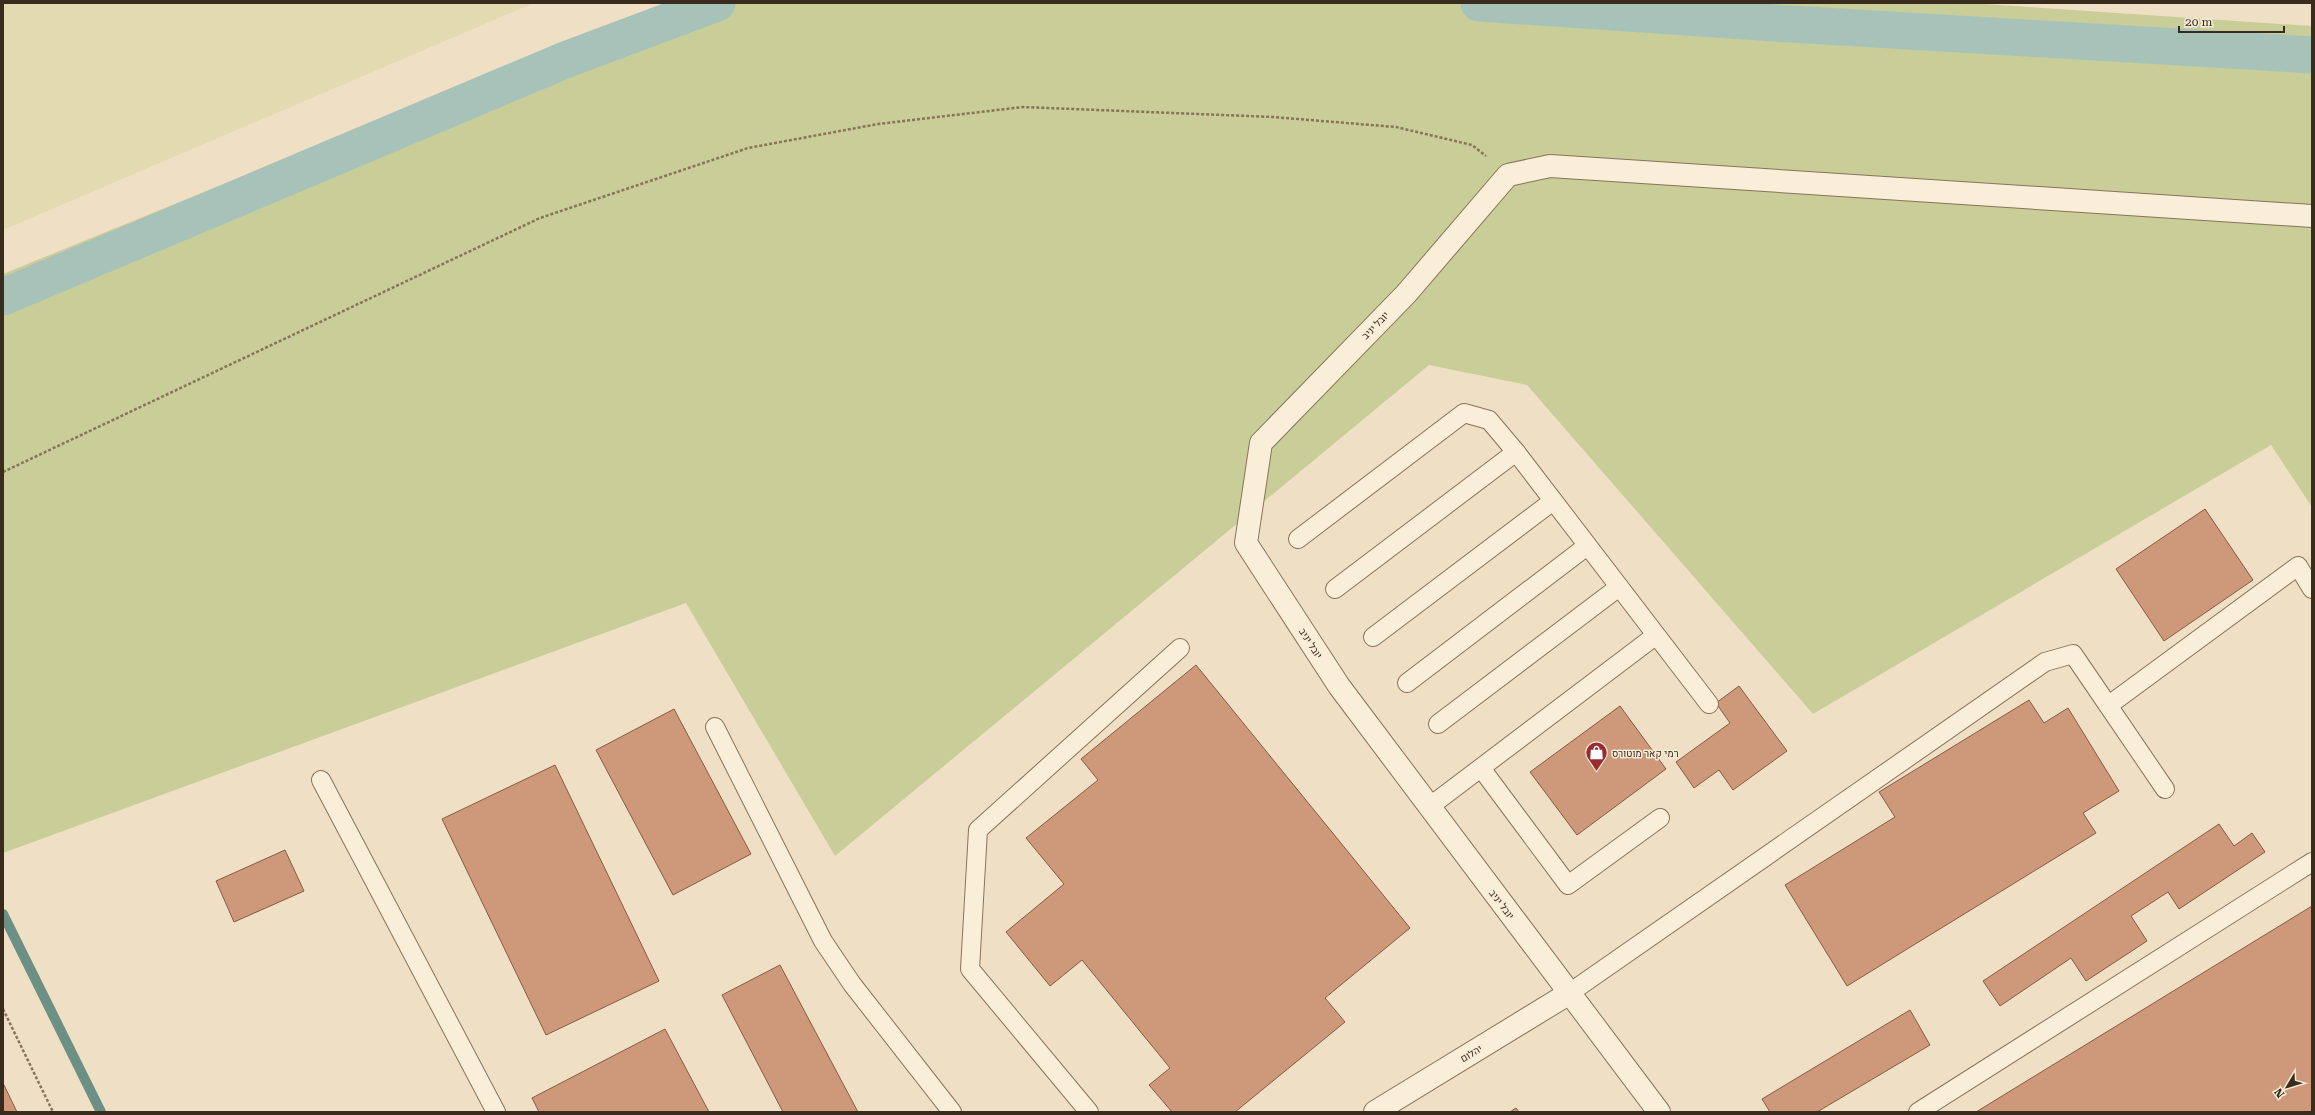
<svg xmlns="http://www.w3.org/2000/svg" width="2315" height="1115" font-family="'Roboto Serif',Heebo,serif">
<rect width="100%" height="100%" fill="#efe0c5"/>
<path fill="#e4dab2" d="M3,3H534L3,230Z"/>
<path fill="#c9cd98" d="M674,3H1969L2312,26V507L2271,445L1813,714L1527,385L1429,365L835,856L686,603L3,853V274L632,17Z"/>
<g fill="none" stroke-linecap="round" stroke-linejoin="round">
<path stroke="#6d9086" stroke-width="10" d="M3,914L101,1112"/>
<g stroke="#a7c2b9" stroke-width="37">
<path d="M1479,3L1775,23L2312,55"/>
<path d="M3,297L565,60L717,3"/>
</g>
</g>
<g fill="#cd997a" stroke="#895a40">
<path d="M2205,509L2253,580L2164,641L2116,569Z"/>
<path d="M1196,665L1410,928L1325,998L1345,1022L1235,1112H1172L1149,1085L1170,1068L1082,960L1050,986L1006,932L1064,884L1026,838L1098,780L1081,759Z"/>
<path d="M1739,686L1787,751L1733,790L1719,770L1694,788L1676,762L1730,723L1716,703Z"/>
<path d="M2029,700L2044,723L2068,708L2119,791L2083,813L2096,833L1847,986L1785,885L1895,817L1879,792Z"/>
<path d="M1620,706L1666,769L1577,835L1530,772Z"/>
<path d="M674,709L751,854L673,895L596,750Z"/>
<path d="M555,765L659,981L546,1035L442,819Z"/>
<path d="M2219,824L2234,846L2252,833L2265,852L2179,909L2168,892L2131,916L2147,941L2086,981L2071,958L2000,1006L1983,981Z"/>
<path d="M285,850L304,891L234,922L216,881Z"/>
<path d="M2312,906V1112H1976Z"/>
<path d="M780,965L858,1112H783L722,995Z"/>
<path d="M1910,1010L1930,1045L1817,1112H1770L1762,1099Z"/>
<path d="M665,1029L709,1112H539L532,1098Z"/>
<path d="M3,1083L17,1112H3Z"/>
<path d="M1516,1108L1519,1112H1510Z"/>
</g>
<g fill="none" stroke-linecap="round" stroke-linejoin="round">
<defs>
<g id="lane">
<path d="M1298,539L1464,413L1489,420L1516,452L1709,704"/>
<path d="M1335,589L1516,452"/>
<path d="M1373,637L1553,501"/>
<path d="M1407,683L1587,546"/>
<path d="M2109,705L2298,566L2312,589"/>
<path d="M1438,724L1619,587"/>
<path d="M715,727L823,941L852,984L952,1112"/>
<path d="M1481,768L1568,885L1660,818"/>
<path d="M321,780L496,1112"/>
<path d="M1429,807L1655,636"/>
<path d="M1568,994L2045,662L2073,654L2165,789"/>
<path d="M1089,1112L970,969L978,830L1180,648"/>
<path d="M1918,1112L2312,862"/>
</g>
<g id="street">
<path d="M1375,1112L1568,994"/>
<path d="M1659,1112L1339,686L1246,543L1261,443L1406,294L1508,175L1550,166L2312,216"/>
</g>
</defs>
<use href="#lane" stroke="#8a725b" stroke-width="20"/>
<use href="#street" stroke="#8a725b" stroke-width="24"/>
<g stroke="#8a725b" stroke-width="2.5" stroke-dasharray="3 2" stroke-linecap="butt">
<path d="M3,472L540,218L748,148L878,124L1023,107L1273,117L1396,127L1472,145L1486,156"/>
<path d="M3,1009L53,1112"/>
</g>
<use href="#lane" stroke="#f9eed8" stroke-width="18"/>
<use href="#street" stroke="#f9eed8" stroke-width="22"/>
</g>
<defs>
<symbol id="shop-pin" viewBox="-11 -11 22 30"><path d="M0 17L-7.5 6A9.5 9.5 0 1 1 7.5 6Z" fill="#992a30" stroke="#f6ebd5"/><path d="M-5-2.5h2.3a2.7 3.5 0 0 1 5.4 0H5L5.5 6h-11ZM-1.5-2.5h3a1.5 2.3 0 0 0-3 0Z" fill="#fff"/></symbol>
</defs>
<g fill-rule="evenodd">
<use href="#shop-pin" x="1584" y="740" width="25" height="34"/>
</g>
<g text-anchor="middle" stroke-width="3" stroke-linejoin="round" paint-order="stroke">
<g font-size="10" fill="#3a2b1f" stroke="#f6ebd5">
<text transform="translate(1375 325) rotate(-46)" y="4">יובל יניב</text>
<text transform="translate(1311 643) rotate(57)" y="4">יובל יניב</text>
<text transform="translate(1502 904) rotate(53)" y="4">יובל יניב</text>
<text transform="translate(1471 1053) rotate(-31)" y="4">יהלום</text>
</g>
<g font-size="10" fill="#3a2b1f" stroke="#f6ebd5" text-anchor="start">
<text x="1612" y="757">רמי קאר מוטורס</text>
</g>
</g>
<rect width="2315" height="1115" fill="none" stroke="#3a2b1f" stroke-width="8"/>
<g transform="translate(2287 1087) rotate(232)" stroke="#f6ebd5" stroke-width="3" paint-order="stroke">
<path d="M0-3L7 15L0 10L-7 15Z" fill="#3a2b1f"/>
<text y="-6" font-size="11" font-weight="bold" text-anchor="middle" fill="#3a2b1f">N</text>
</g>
<path d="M2179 26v6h105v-6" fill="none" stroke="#3a2b1f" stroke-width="2"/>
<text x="2185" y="26" font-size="12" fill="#3a2b1f" stroke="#f6ebd5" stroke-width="3" paint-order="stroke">20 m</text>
</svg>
